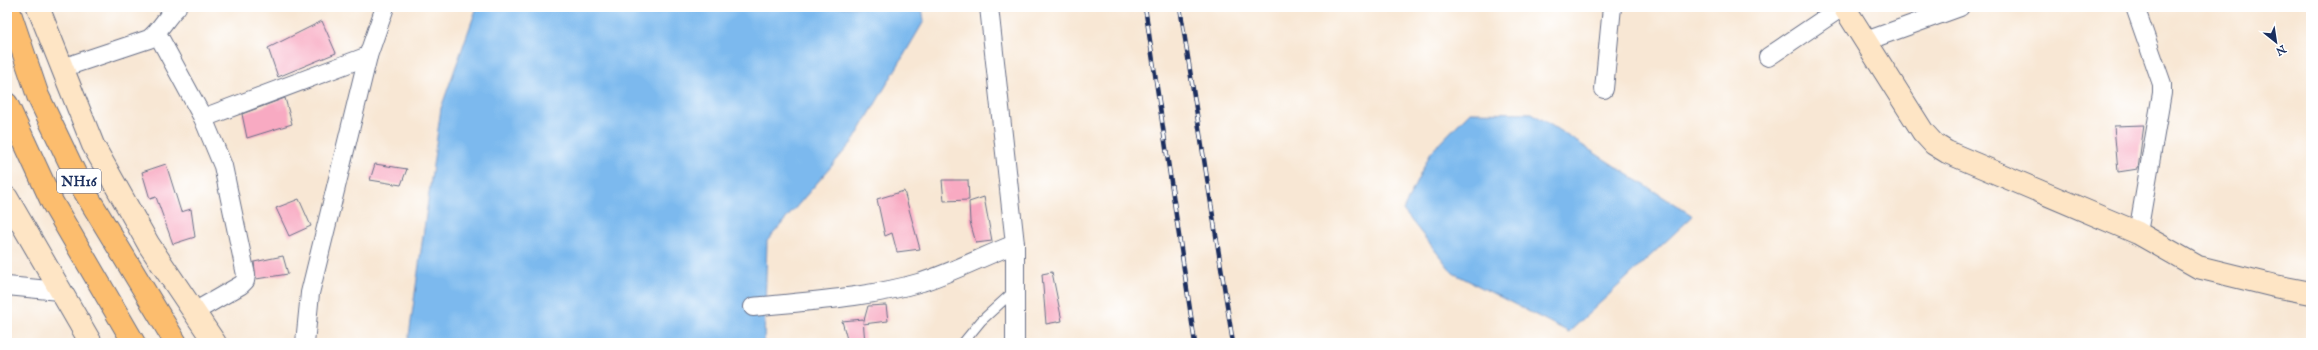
<svg xmlns="http://www.w3.org/2000/svg" width="2318" height="350" font-family="'IM FELL English',serif">
<rect width="100%" height="100%" fill="#fff"/>
<filter id="ink" filterUnits="userSpaceOnUse"><feTurbulence type="fractalNoise" baseFrequency=".025" numOctaves="2"/><feDisplacementMap in="SourceGraphic" scale="8" xChannelSelector="R" yChannelSelector="G"/><feConvolveMatrix kernelMatrix="1 2 1 2 8 2 1 2 1" color-interpolation-filters="sRGB"/></filter>
<filter id="wash" filterUnits="userSpaceOnUse"><feTurbulence type="fractalNoise" baseFrequency=".012" numOctaves="4" result="noise"/><feDisplacementMap in="SourceGraphic" scale="16" xChannelSelector="R" yChannelSelector="G"/><feGaussianBlur stdDeviation="0.9" result="paint"/><feColorMatrix in="noise" values="0 0 0 0 0 0 0 0 0 0 0 0 0 0 0 0 0 1.4 0 .05"/><feComposite in="paint" operator="in"/></filter>
<g filter="url(#wash)">
<rect width="100%" height="100%" fill="#f8e7d4"/>
<g fill="#7bb9ee" stroke="#4b74a6">
<path d="M477,7H922L924,21L854,140L767,241L764,343H408L441,108Z"/>
<path d="M1470,112L1532,113L1693,216L1569,332L1453,273L1403,210L1431,152Z"/>
</g>
<g id="blocks">
<g fill="#f8aac2">
<path d="M322,21L336,53L278,77L268,48Z"/>
<path d="M285,98L292,124L247,138L242,114Z"/>
<path d="M2144,125L2138,169L2118,172L2114,126Z"/>
<path d="M166,164L181,212L191,209L195,237L173,244L156,197L150,199L142,172Z"/>
<path d="M375,164L407,169L401,185L370,180Z"/>
<path d="M942,180H968L969,200L944,201Z"/>
<path d="M904,191L920,249L897,252L892,233L885,236L877,199Z"/>
<path d="M984,197L992,241L976,243L970,222L969,202Z"/>
<path d="M299,199L311,226L289,236L276,208Z"/>
<path d="M283,256L288,274L256,279L254,262Z"/>
<path d="M1052,272L1062,321L1046,324L1042,274Z"/>
<path d="M886,305L888,321L863,324L868,306Z"/>
<path d="M863,319L865,343H848L842,321Z"/>
</g>
</g>
</g>
<g filter="url(#ink)">
<use href="#blocks" fill-opacity="0" stroke="#686f87" stroke-width="1"/>
<g fill="none" stroke-linecap="round" stroke-linejoin="round">
<defs>
<path id="service" d="M963,343L981,321L1015,290"/>
<g id="minor">
<path d="M989,7L1015,244V343"/>
<path d="M2135,7L2162,84V93L2138,233"/>
<path d="M157,33L203,118L223,166L246,275L245,281L241,285L194,312"/>
<path d="M1866,41L1960,7"/>
<path d="M1768,57L1842,7"/>
<path d="M62,68L149,39C161,30 166,17 177,7"/>
<path d="M1604,89L1612,7"/>
<path d="M203,118L368,56"/>
<path d="M7,286L59,291"/>
<path d="M753,307C810,301 867,298 922,282C953,272 984,256 1015,244"/>
<path d="M305,343L310,293L368,56L385,7"/>
</g>
<g id="secondary">
<path d="M38,7L93,145L149,245L215,343"/>
<path d="M1844,7L1923,132L1934,144L1947,152L2138,233L2198,267L2275,286L2311,293"/>
<path d="M7,198L91,343"/>
</g>
<g id="trunk">
<path d="M8,7L38,96L80,184L176,343"/>
<path d="M7,104L52,202L134,343"/>
</g>
</defs>
<use href="#service" stroke="#686f87" stroke-width="11"/>
<use href="#minor" stroke="#686f87" stroke-width="20"/>
<use href="#secondary" stroke="#686f87" stroke-width="24"/>
<use href="#trunk" stroke="#686f87" stroke-width="24"/>
<use href="#service" stroke="#fff" stroke-width="9"/>
<use href="#minor" stroke="#fff" stroke-width="18"/>
<use href="#secondary" stroke="#fee5c5" stroke-width="22"/>
<use href="#trunk" stroke="#fcbd6e" stroke-width="22"/>
<defs>
<g id="rail">
<path d="M1145,7L1195,343"/>
<path d="M1180,7L1233,343"/>
</g>
</defs>
<use href="#rail" stroke="#1b2f5e" stroke-width="4.5"/>
<use href="#rail" stroke="#fff" stroke-width="3" stroke-dasharray="9" stroke-linecap="butt"/>
</g>
</g>
<g text-anchor="middle" stroke-width="4" stroke-linejoin="round" paint-order="stroke">
<rect fill="#fff" stroke="#5f6d8e" stroke-width="1" x="57" y="169" width="44" height="24" rx="3"/>
<g font-size="14" font-weight="bold" fill="#1b2f5e">
<text x="79" y="186">NH16</text>
</g>
</g>
<rect width="2318" height="350" fill="none" stroke="#fff" stroke-width="24"/>
<g transform="translate(2276 42) rotate(150)" stroke="#ffffff" stroke-width="3" paint-order="stroke">
<path d="M0-3L7 15L0 10L-7 15Z" fill="#1b2f5e"/>
<text y="-6" font-size="11" font-weight="bold" text-anchor="middle" fill="#1b2f5e">N</text>
</g>
</svg>
